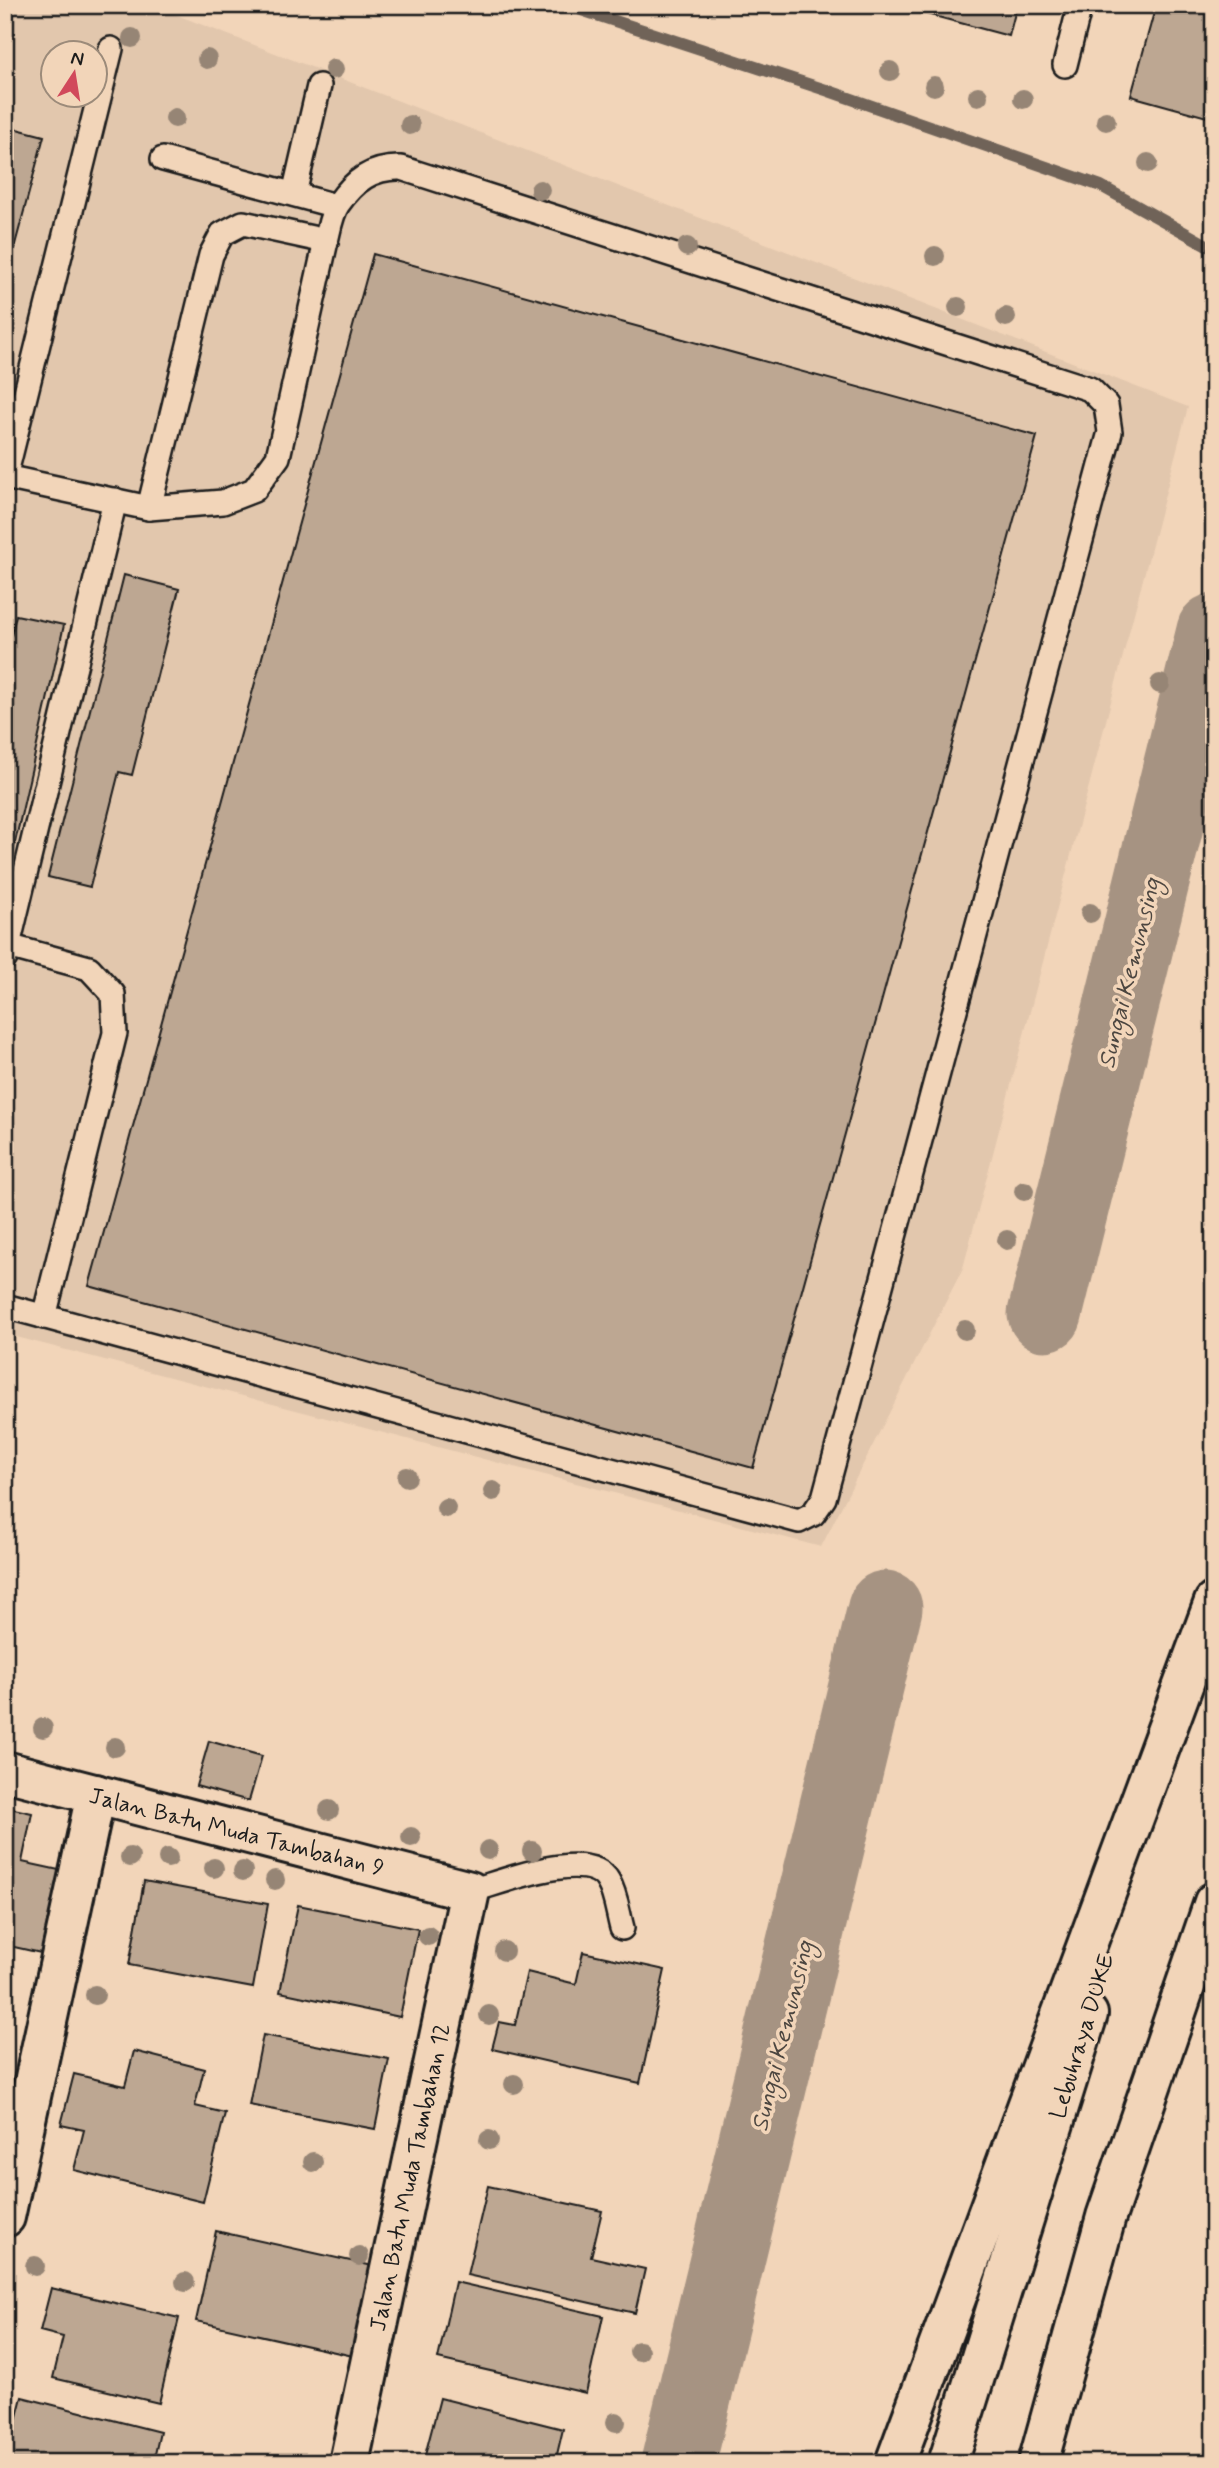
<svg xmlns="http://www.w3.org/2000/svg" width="1219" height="2468" font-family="Mynerve,sans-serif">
<rect width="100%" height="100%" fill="#f2d5b9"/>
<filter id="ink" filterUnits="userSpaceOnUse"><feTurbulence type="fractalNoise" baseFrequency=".0143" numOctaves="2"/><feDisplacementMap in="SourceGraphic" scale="14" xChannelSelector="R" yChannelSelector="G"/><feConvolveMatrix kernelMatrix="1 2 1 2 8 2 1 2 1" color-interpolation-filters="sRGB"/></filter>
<g filter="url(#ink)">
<path fill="#e2c7ad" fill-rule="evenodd" d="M5,5H151L1188,407L963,1268L821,1547L5,1334ZM52,52H94V94H52Z"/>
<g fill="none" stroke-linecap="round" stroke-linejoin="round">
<path stroke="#6f6359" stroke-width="12" d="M566,5L826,90L1101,186L1214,249"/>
<g stroke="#a69382" stroke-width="75">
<path d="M1045,1314L1214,631"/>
<path d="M678,2463L885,1608"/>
</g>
</g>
<g fill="#bda792" stroke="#1c1c1c" stroke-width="2">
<path d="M893,5H1017L1009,36Z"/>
<path d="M1156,5H1214V119L1131,96Z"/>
<path d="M5,126L44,136L5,282Z"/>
<path d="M373,254L1037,436L753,1468L89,1286Z"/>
<path d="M124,575L179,589L132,775L119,772L90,887L48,877Z"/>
<path d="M16,615L64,625L12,856L5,854V663Z"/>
<path d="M209,1741L262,1756L249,1801L196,1786Z"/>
<path d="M5,1807L32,1813L22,1862L59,1870L41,1953L5,1945Z"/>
<path d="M144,1881L268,1904L253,1988L129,1965Z"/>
<path d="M298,1905L418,1929L400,2017L280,1992Z"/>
<path d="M583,1952L665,1970L640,2083L492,2049L499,2022L515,2025L527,1972L576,1984Z"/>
<path d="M263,2035L389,2059L375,2129L249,2105Z"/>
<path d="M134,2051L204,2069L195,2106L225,2113L203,2202L74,2170L84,2130L61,2125L74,2074L125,2086Z"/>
<path d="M488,2186L602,2211L591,2257L645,2269L635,2313L467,2275Z"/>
<path d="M216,2231L373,2266L353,2356L196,2321Z"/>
<path d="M455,2282L603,2316L586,2393L438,2359Z"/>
<path d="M51,2288L179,2318L159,2403L53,2378L63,2337L40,2331Z"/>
<path d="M22,2397L160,2432L153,2463H5Z"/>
<path d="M440,2398L563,2429L555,2463H423Z"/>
</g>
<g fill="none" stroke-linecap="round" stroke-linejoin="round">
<defs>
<g id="service">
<path d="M1065,65L1080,5"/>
<path d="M163,159L336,206"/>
<path d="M294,194L319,86"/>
<path d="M5,477L149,508L223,502L254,490L278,457L326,241C329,230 331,214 338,204C354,181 372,167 401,168L1090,389L1106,405L1110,432L824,1498L813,1514L799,1521L5,1306"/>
<path d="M5,477L111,49"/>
<path d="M149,508L211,255L222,234L243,223L326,241"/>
<path d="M8,946L89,968L113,994L115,1033L44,1317"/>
<path d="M5,958L115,500"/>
<path d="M470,1891C500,1883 589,1846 608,1881C616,1894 618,1914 622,1928"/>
</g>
<g id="minor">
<path d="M5,1771L470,1891L349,2463"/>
<path d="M5,2217L96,1794"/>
</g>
<g id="motorway">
<path d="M895,2463L1214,1602"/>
<path d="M948,2463L1088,2014"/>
<path d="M1038,2463L1106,2217L1214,1902"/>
</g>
</defs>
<use href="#service" stroke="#1c1c1c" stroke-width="28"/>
<use href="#minor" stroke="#1c1c1c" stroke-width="44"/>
<use href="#motorway" stroke="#1c1c1c" stroke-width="44"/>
<use href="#service" stroke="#f2d5b9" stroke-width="23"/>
<use href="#minor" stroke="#f2d5b9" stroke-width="38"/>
<use href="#motorway" stroke="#f2d5b9" stroke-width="38"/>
</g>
<g fill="#968575">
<circle cx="132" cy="38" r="10"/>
<circle cx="207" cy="59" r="10"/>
<circle cx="334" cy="69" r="10"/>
<circle cx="890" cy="71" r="10"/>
<circle cx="934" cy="86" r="10"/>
<circle cx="978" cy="96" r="10"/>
<circle cx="1023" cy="99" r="10"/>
<circle cx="175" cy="118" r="10"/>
<circle cx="1106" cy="121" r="10"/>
<circle cx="410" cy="125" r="10"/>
<circle cx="1148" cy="163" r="10"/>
<circle cx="540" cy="190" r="10"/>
<circle cx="687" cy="247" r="10"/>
<circle cx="935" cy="256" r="10"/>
<circle cx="958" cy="307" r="10"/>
<circle cx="1006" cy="317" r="10"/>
<circle cx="1160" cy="684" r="10"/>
<circle cx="1090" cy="913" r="10"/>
<circle cx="1024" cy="1191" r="10"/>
<circle cx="1007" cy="1240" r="10"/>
<circle cx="965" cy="1330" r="10"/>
<circle cx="407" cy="1477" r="10"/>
<circle cx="493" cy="1491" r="10"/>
<circle cx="446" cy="1508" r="10"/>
<circle cx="43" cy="1728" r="10"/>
<circle cx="115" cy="1747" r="10"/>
<circle cx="329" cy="1810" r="10"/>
<circle cx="411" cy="1837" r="10"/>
<circle cx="488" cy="1850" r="10"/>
<circle cx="532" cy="1851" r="10"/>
<circle cx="130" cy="1857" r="10"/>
<circle cx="168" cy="1858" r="10"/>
<circle cx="214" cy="1868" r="10"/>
<circle cx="243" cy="1871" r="10"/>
<circle cx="275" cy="1880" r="10"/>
<circle cx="428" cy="1936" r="10"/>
<circle cx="504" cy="1951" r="10"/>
<circle cx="95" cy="1995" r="10"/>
<circle cx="489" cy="2015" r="10"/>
<circle cx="514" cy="2084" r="10"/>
<circle cx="489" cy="2140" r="10"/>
<circle cx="313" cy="2162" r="10"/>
<circle cx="359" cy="2256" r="10"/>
<circle cx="35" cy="2266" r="10"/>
<circle cx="185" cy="2282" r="10"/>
<circle cx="639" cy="2351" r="10"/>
<circle cx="616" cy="2422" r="10"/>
</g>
</g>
<g text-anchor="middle" stroke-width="7" stroke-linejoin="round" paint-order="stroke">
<g font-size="23" fill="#1c1c1c" stroke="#f2d5b9">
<text transform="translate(237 1831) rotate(14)" y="8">Jalan Batu Muda Tambahan 9</text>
<text transform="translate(1081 2036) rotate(-73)" y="8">Lebuhraya DUKE</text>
<text transform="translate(409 2177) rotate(-78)" y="8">Jalan Batu Muda Tambahan 12</text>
</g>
<g font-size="24" font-style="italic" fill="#4c4640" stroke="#f2d5b9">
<text transform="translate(1129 973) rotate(-76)" y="8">Sungai Kemunsing</text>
<text transform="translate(782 2036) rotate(-76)" y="8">Sungai Kemunsing</text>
</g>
</g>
<rect width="1219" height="2468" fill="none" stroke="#f2d5b9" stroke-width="28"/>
<rect x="14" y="14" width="1191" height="2440" fill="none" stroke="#1c1c1c" stroke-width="2.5" filter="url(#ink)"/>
<g transform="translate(74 74) rotate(12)"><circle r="33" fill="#f2d5b9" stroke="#9c8b7a" stroke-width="2"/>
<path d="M0-5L12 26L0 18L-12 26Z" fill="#d1495b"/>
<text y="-10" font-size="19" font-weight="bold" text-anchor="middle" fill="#1c1c1c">N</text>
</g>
</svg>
